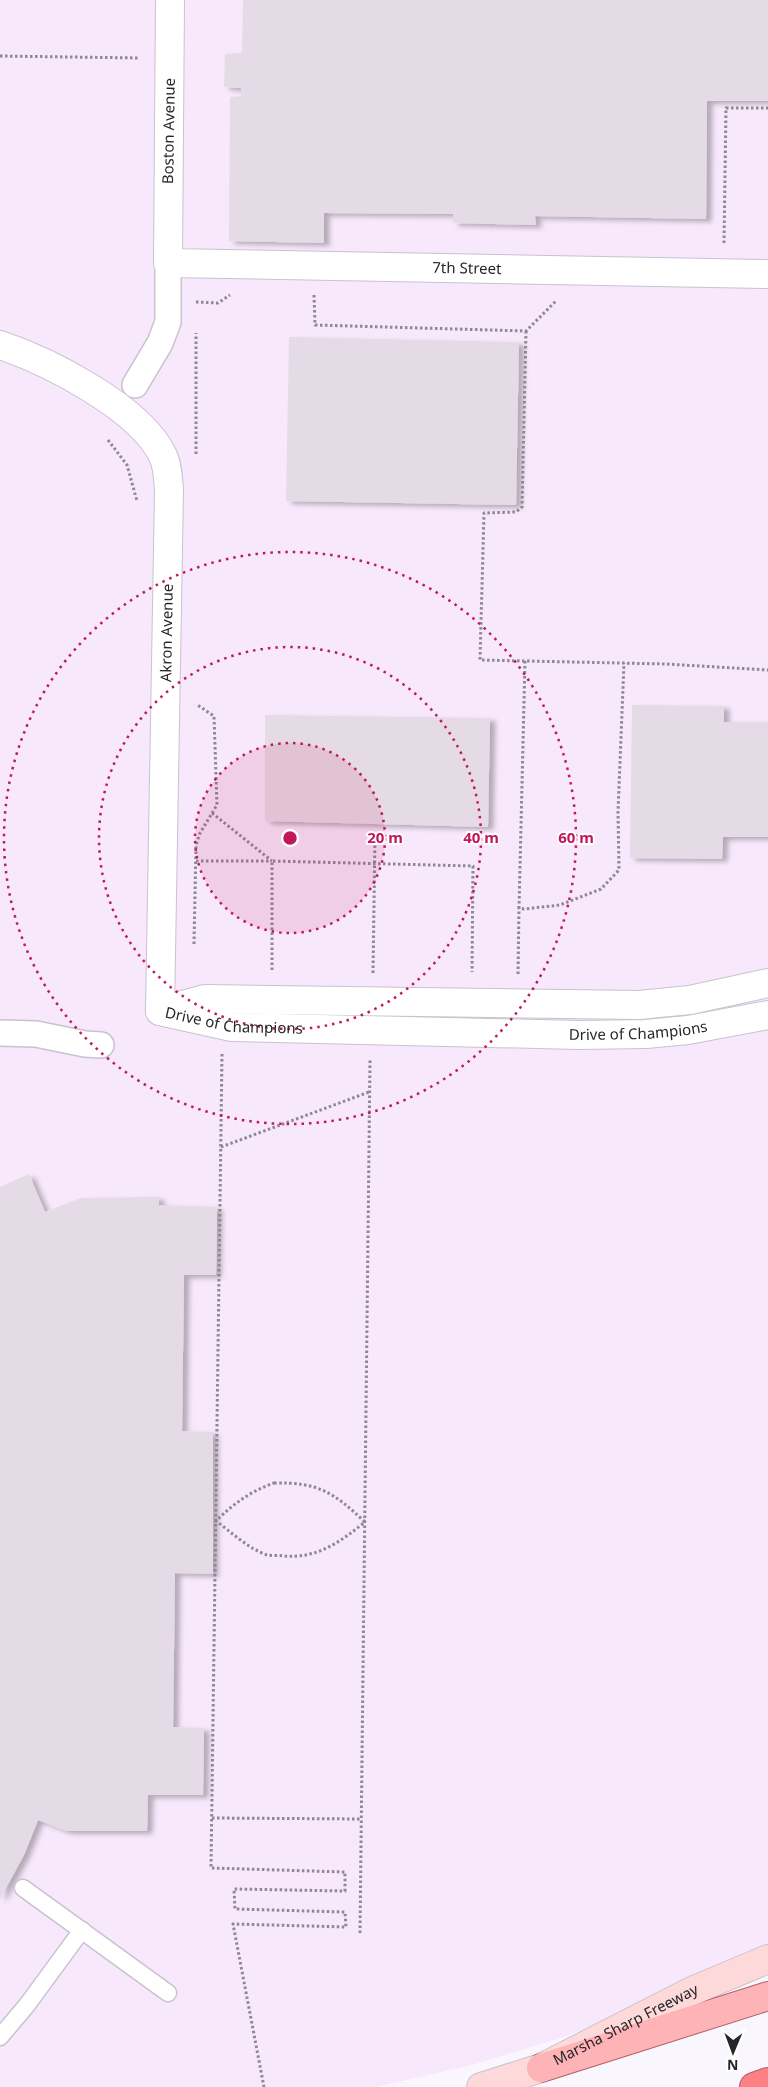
<svg xmlns="http://www.w3.org/2000/svg" width="768" height="2087" font-family="'Noto Sans',sans-serif">
<defs>
<filter id="shadow"><feDropShadow dx="5.5" dy="3" stdDeviation="2.5" flood-color="#0004"/></filter>
</defs>
<rect width="100%" height="100%" fill="#faf6fd"/>
<path fill="#f7e8fb" d="M0,0H768V1951L598,2024L561,2038L468,2066L376,2087H0Z"/>
<g fill="#e5dbe6" filter="url(#shadow)">
<path d="M243,0H768V101H707L706,219L535,216L536,225L453,223V214L324,213V243L229,241L230,97L241,96V88L224,87L225,54L242,53Z"/>
<path d="M289,337L519,342L516,505L286,501Z"/>
<path d="M632,705L724,706V722H768V837H723L722,859L630,858Z"/>
<path d="M265,715L490,718L488,827L265,821Z"/>
<path d="M29,1174L45,1212L81,1198L159,1197V1205L217,1207L216,1275H184L182,1431L213,1432V1574L175,1573L173,1727L204,1728L203,1795H148L147,1831H67L38,1820L24,1855L0,1899V1187Z"/>
</g>
<g fill="none" stroke-linecap="round" stroke-linejoin="round">
<defs>
<g id="service">
<path d="M23,1888L168,1993"/>
<path d="M0,2037L27,2005L82,1930"/>
</g>
<g id="pedestrian">
<path d="M135,385L160,343L168,322V263"/>
<path d="M0,1033L36,1034L85,1044L101,1045"/>
</g>
<g id="minor">
<path id="s1" d="M170,0L168,263L768,274"/>
<path d="M0,345C48,361 141,408 163,456C168,466 168,479 169,490L160,1011"/>
<path d="M160,1011L205,999L639,1005L690,1000L768,983"/>
<path id="s2" d="M164,1012L232,1027L579,1035L646,1034L688,1030L768,1015"/>
</g>
<g id="secondary">
<path id="s3" d="M481,2087L541,2068L692,1991L768,1959"/>
</g>
<path id="primary" d="M541,2068L768,1996"/>
<path id="motorway" d="M754,2087L768,2082"/>
</defs>
<use href="#service" stroke="#c9c2cf" stroke-width="19"/>
<use href="#pedestrian" stroke="#c9c2cf" stroke-width="28"/>
<use href="#minor" stroke="#c9c2cf" stroke-width="30"/>
<use href="#secondary" stroke="#c9c2cf" stroke-width="30"/>
<use href="#primary" stroke="#b26065" stroke-width="30"/>
<use href="#motorway" stroke="#b26065" stroke-width="30"/>
<g stroke="#8c898f" stroke-width="3" stroke-dasharray="2.5 2.5" stroke-linecap="butt">
<path d="M0,56L140,58"/>
<path d="M724,243L726,108H768"/>
<path d="M314,295L315,325L526,331L556,301"/>
<path d="M196,302L218,303L230,295"/>
<path d="M526,331L522,507L516,512L484,513L480,660L666,664L768,670"/>
<path d="M108,440L127,465L137,501"/>
<path d="M196,454V333"/>
<path d="M525,661L519,908L524,909L560,905L601,889L619,870L618,812L624,663"/>
<path d="M212,813L272,861"/>
<path d="M196,861H271"/>
<path d="M194,944L196,845L200,833L217,805L214,716L196,704"/>
<path d="M272,970V861L473,866L472,972"/>
<path d="M373,973L375,835"/>
<path d="M518,974L519,908"/>
<path d="M222,1054L211,1868L345,1872V1891L234,1889L235,1909L345,1912L346,1927L233,1924L264,2087"/>
<path d="M221,1147L369,1092"/>
<path d="M274,1483C319,1482 334,1493 365,1522C340,1542 317,1559 283,1556C278,1555 272,1556 267,1555C249,1549 231,1532 216,1521C233,1504 251,1491 274,1483Z"/>
<path d="M212,1818L361,1819"/>
<path d="M360,1933L370,1060"/>
</g>
<use href="#service" stroke="#fff" stroke-width="16"/>
<use href="#pedestrian" stroke="#fff" stroke-width="25"/>
<use href="#minor" stroke="#fff" stroke-width="28"/>
<use href="#secondary" stroke="#fed9da" stroke-width="28"/>
<use href="#primary" stroke="#feb3b6" stroke-width="28"/>
<use href="#motorway" stroke="#fd8085" stroke-width="28"/>
</g>
<circle cx="290" cy="838" r="95" fill="#c2185b" fill-opacity=".12"/>
<g fill="none" stroke="#c2185b" stroke-width="2.5" stroke-dasharray="2.5 5">
<circle cx="290" cy="838" r="95"/>
<circle cx="290" cy="838" r="191"/>
<circle cx="290" cy="838" r="286"/>
</g>
<g text-anchor="middle" stroke-width="4" stroke-linejoin="round" paint-order="stroke">
<g font-size="15" fill="#272529" stroke="#fff">
<text transform="translate(169 131) rotate(-89)" y="5">Boston Avenue</text>
<text dy="5" stroke="none"><textPath href="#s1" startOffset="562">7th Street</textPath></text>
<text transform="translate(167 633) rotate(-89)" y="5">Akron Avenue</text>
<text dy="5" stroke="none"><textPath href="#s2" startOffset="71">Drive of Champions</textPath></text>
<text dy="5" stroke="none"><textPath href="#s2" startOffset="476">Drive of Champions</textPath></text>
<text dy="5" stroke="none"><textPath href="#s3" startOffset="158">Marsha Sharp Freeway</textPath></text>
</g>
</g>
<circle cx="290" cy="838" r="8" fill="#c2185b" stroke="#fff" stroke-width="2.5"/>
<g font-size="15" text-anchor="middle" font-weight="bold" fill="#c2185b" stroke="#fff" stroke-width="4" stroke-linejoin="round" paint-order="stroke">
<text x="385" y="843">20 m</text>
<text x="481" y="843">40 m</text>
<text x="576" y="843">60 m</text>
</g>
<g transform="translate(733 2052) rotate(181)" stroke="#ffffff" stroke-width="4" paint-order="stroke">
<path d="M0-4L9 19L0 12L-9 19Z" fill="#272529"/>
<text y="-8" font-size="14" font-weight="bold" text-anchor="middle" fill="#272529">N</text>
</g>
</svg>
